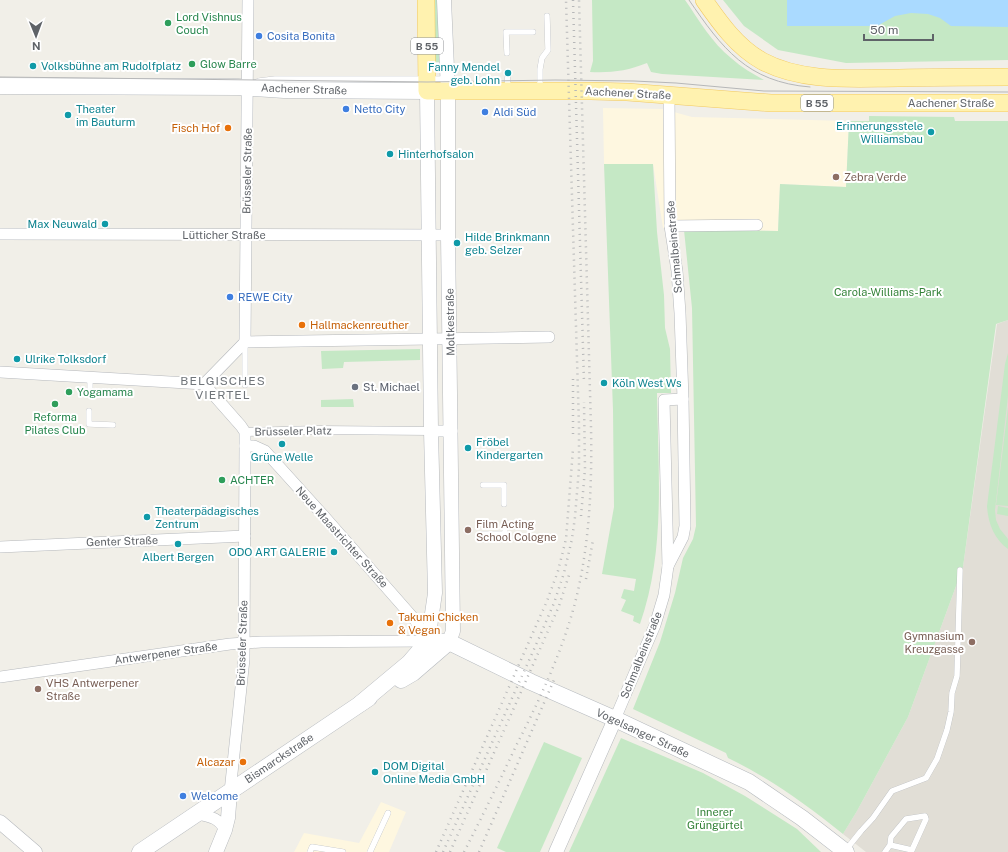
<svg xmlns="http://www.w3.org/2000/svg" width="1008" height="852" font-family="'Public Sans',sans-serif">
<rect width="100%" height="100%" fill="#f1efe8"/>
<g fill="#fef7e0">
<path d="M603,108L663,109L692,117L849,121L846,187L780,184L778,231L663,228L653,164H604Z"/>
<path d="M381,802L406,812L389,852H294L304,833L359,843Z"/>
</g>
<path fill="#e1ded6" d="M1008,320V852H866L843,834L857,811L908,717L963,567L997,324Z"/>
<g fill="#c5e8c5">
<path d="M435,0H437L442,62H434Z"/>
<path d="M592,0H685C699,20 712,43 731,58C741,67 753,74 764,80L662,74L651,72L647,63C627,71 611,73 590,72L593,61Z"/>
<path d="M723,0H1008V60L846,63L778,50L744,26Z"/>
<path d="M869,116L954,117L955,121H1008V320L996,324L963,567L908,717L857,811L843,834C807,805 770,778 728,758L726,753L633,709L660,642L675,593L683,558L693,539L696,526L692,308L684,230L778,231L780,184L846,187L849,121H869Z"/>
<path d="M604,164H653L657,232L664,295L665,328L670,349L671,393H657C658,470 666,550 640,624L633,621L634,616L621,611L626,600L621,598L624,589L634,591L636,579L602,574L614,507L613,410Z"/>
<path d="M420,349V360L344,362L343,368L322,369L321,351Z"/>
<path d="M1008,353V396L995,510L996,520L1000,529L1008,539V549C994,539 988,523 987,506L1005,364Z"/>
<path d="M353,399L354,407H321V400Z"/>
<path d="M1008,407V506L996,505Z"/>
<path d="M998,506L1008,508V516L997,514Z"/>
<path d="M621,738L703,773L745,796L797,829L821,852H569Z"/>
<path d="M544,742L582,758L540,852H506L497,848Z"/>
</g>
<path fill="#aadaff" d="M787,0H1008V27L951,26L940,18L928,14L911,13L895,16L877,26H787Z"/>
<g fill="none" stroke-linecap="round" stroke-linejoin="round">
<defs>
<g id="service">
<path d="M507,53L506,32H533"/>
<path d="M507,72L508,89"/>
<path d="M255,83L259,81L275,79H447"/>
<path d="M540,90V69L542,58L548,50L547,16"/>
<path d="M245,343V385"/>
<path d="M90,390V377"/>
<path d="M89,411V424L113,425"/>
<path d="M483,485H504V504"/>
<path d="M483,534H505V522"/>
<path d="M845,851L861,831L873,818L892,791L926,778L937,759L947,730L951,712L952,693L957,676L960,570"/>
<path d="M310,852L312,847L343,852"/>
<path d="M370,852L388,813"/>
<path d="M885,852L890,845L891,837L906,819L925,816L926,819L912,850L890,845"/>
</g>
<path id="pedestrian" d="M245,432L318,430L431,431"/>
<g id="minor">
<path d="M670,226L757,225"/>
<path d="M0,234L448,235"/>
<path d="M245,342L248,0"/>
<path d="M0,372L204,384"/>
<path d="M204,384L241,426L245,432V446L244,659L230,792"/>
<path d="M204,384L245,342L549,337"/>
<path d="M431,431H452"/>
<path d="M0,547L245,536"/>
<path d="M668,566L683,537L685,526L683,399L680,313L677,271L670,226L669,95"/>
<path d="M0,677L230,644L261,642L428,641L415,620L322,514L265,451L254,446H245"/>
<path d="M615,719L655,625L664,595L668,566L664,400L683,399"/>
<path d="M198,814C211,817 219,818 225,830"/>
</g>
<g id="tertiary">
<path d="M444,0L448,91V235L453,631L449,642"/>
<path d="M427,91L431,431L435,593L428,641"/>
<path d="M0,822L35,852"/>
<path d="M216,852L225,830L228,818L230,792"/>
<path d="M556,852L615,719"/>
</g>
<g id="secondary">
<path d="M0,86L238,87L284,90L427,91"/>
<path d="M401,680L413,673L449,642"/>
<path d="M361,703L409,663L428,641L449,642L531,682L615,719L749,782L802,818L846,852"/>
<path d="M140,852L369,698"/>
</g>
<g id="primary">
<path d="M426,0L427,91H591L627,92L771,103H1008"/>
<path d="M704,0C720,23 737,47 762,61C803,83 854,78 899,78C935,77 972,77 1008,77"/>
</g>
</defs>
<use href="#service" stroke="#b5b8bc" stroke-width="6"/>
<use href="#pedestrian" stroke="#b5b8bc" stroke-width="9"/>
<use href="#minor" stroke="#b5b8bc" stroke-width="12"/>
<use href="#tertiary" stroke="#b5b8bc" stroke-width="15"/>
<use href="#secondary" stroke="#b6babf" stroke-width="17"/>
<use href="#primary" stroke="#f2c960" stroke-width="18"/>
<use href="#service" stroke="#fff" stroke-width="5.5"/>
<use href="#pedestrian" stroke="#fff" stroke-width="8"/>
<use href="#minor" stroke="#fff" stroke-width="11"/>
<use href="#tertiary" stroke="#fff" stroke-width="14"/>
<use href="#secondary" stroke="#fff" stroke-width="16"/>
<use href="#primary" stroke="#fff2af" stroke-width="17"/>
<g stroke="#b6b7b8" stroke-width="1">
<path d="M689,0C722,48 747,82 810,87"/>
<path d="M0,77L427,82L555,80L634,81L676,83L764,91L1008,92"/>
</g>
<g stroke="#b6b7b8" stroke-width="2.5" stroke-dasharray="1 5" stroke-linecap="butt">
<path d="M573,0L584,382"/>
<path d="M573,379V435"/>
<path d="M581,516L585,469L584,402"/>
<path d="M586,579L593,540"/>
<path d="M436,852L547,601L558,571L566,539L573,449"/>
<path d="M443,852L539,638L554,603L564,573L572,539L575,517L579,468V425L566,0"/>
<path d="M450,852L544,640L559,606L570,572"/>
<path d="M464,852C482,817 499,782 516,746C542,695 567,642 579,586C590,534 592,481 591,427L579,0"/>
<path d="M479,852L554,680"/>
</g>
</g>
<g fill="#2e9e5b" stroke="#fff" stroke-width="1.5">
<circle cx="168" cy="23" r="4"/>
<circle cx="192" cy="64" r="4"/>
<circle cx="69" cy="392" r="4"/>
<circle cx="55" cy="404" r="4"/>
<circle cx="222" cy="480" r="4"/>
</g>
<g fill="#3f7fe0" stroke="#fff" stroke-width="1.5">
<circle cx="259" cy="36" r="4"/>
<circle cx="346" cy="109" r="4"/>
<circle cx="485" cy="112" r="4"/>
<circle cx="230" cy="297" r="4"/>
<circle cx="183" cy="796" r="4"/>
</g>
<g fill="#0f9aa8" stroke="#fff" stroke-width="1.5">
<circle cx="33" cy="66" r="4"/>
<circle cx="508" cy="73" r="4"/>
<circle cx="68" cy="115" r="4"/>
<circle cx="931" cy="132" r="4"/>
<circle cx="390" cy="154" r="4"/>
<circle cx="105" cy="224" r="4"/>
<circle cx="457" cy="243" r="4"/>
<circle cx="17" cy="359" r="4"/>
<circle cx="604" cy="383" r="4"/>
<circle cx="282" cy="444" r="4"/>
<circle cx="468" cy="448" r="4"/>
<circle cx="147" cy="517" r="4"/>
<circle cx="178" cy="544" r="4"/>
<circle cx="334" cy="552" r="4"/>
<circle cx="375" cy="772" r="4"/>
</g>
<g fill="#e8710a" stroke="#fff" stroke-width="1.5">
<circle cx="228" cy="128" r="4"/>
<circle cx="302" cy="325" r="4"/>
<circle cx="390" cy="623" r="4"/>
<circle cx="243" cy="762" r="4"/>
</g>
<g fill="#8d6e63" stroke="#fff" stroke-width="1.5">
<circle cx="836" cy="177" r="4"/>
<circle cx="468" cy="530" r="4"/>
<circle cx="972" cy="642" r="4"/>
<circle cx="38" cy="689" r="4"/>
</g>
<circle fill="#6b7280" stroke="#fff" stroke-width="1.5" cx="355" cy="387" r="4"/>
<g text-anchor="middle" stroke-width="4" stroke-linejoin="round" paint-order="stroke">
<g fill="#fff" stroke="#8f9295" stroke-width="1">
<rect x="411" y="38" width="32" height="16" rx="3"/>
<rect x="801" y="95" width="32" height="16" rx="3"/>
</g>
<g font-size="10" font-weight="bold" fill="#5f6368">
<text x="427" y="50">B 55</text>
<text x="817" y="107">B 55</text>
</g>
<g font-size="11" fill="#27864d" stroke="#fff" text-anchor="start">
<text x="176" y="21">Lord Vishnus<tspan x="176" dy="13">Couch</tspan></text>
<text x="200" y="68">Glow Barre</text>
<text x="77" y="396">Yogamama</text>
<text x="55" y="421" text-anchor="middle">Reforma<tspan x="55" dy="13">Pilates Club</tspan></text>
<text x="230" y="484">ACHTER</text>
</g>
<g font-size="11" fill="#366cbe" stroke="#fff" text-anchor="start">
<text x="267" y="40">Cosita Bonita</text>
<text x="354" y="113">Netto City</text>
<text x="493" y="116">Aldi Süd</text>
<text x="238" y="301">REWE City</text>
<text x="191" y="800">Welcome</text>
</g>
<g font-size="11" fill="#0d838f" stroke="#fff" text-anchor="start">
<text x="41" y="70">Volksbühne am Rudolfplatz</text>
<text x="500" y="71" text-anchor="end">Fanny Mendel<tspan x="500" dy="13">geb. Lohn</tspan></text>
<text x="76" y="113">Theater<tspan x="76" dy="13">im Bauturm</tspan></text>
<text x="923" y="130" text-anchor="end">Erinnerungsstele<tspan x="923" dy="13">Williamsbau</tspan></text>
<text x="398" y="158">Hinterhofsalon</text>
<text x="97" y="228" text-anchor="end">Max Neuwald</text>
<text x="465" y="241">Hilde Brinkmann<tspan x="465" dy="13">geb. Selzer</tspan></text>
<text x="25" y="363">Ulrike Tolksdorf</text>
<text x="612" y="387">Köln West Ws</text>
<text x="476" y="446">Fröbel<tspan x="476" dy="13">Kindergarten</tspan></text>
<text x="282" y="461" text-anchor="middle">Grüne Welle</text>
<text x="155" y="515">Theaterpädagisches<tspan x="155" dy="13">Zentrum</tspan></text>
<text x="326" y="556" text-anchor="end">ODO ART GALERIE</text>
<text x="178" y="561" text-anchor="middle">Albert Bergen</text>
<text x="383" y="770">DOM Digital<tspan x="383" dy="13">Online Media GmbH</tspan></text>
</g>
<g font-size="11" fill="#5f6368" stroke="#fff">
<text transform="translate(304 89) rotate(2)" y="4">Aachener Straße</text>
<text transform="translate(628 93) rotate(3)" y="4">Aachener Straße</text>
<text x="951" y="107">Aachener Straße</text>
<text transform="translate(247 171) rotate(-89)" y="4">Brüsseler Straße</text>
<text x="224" y="239">Lütticher Straße</text>
<text transform="translate(674 247) rotate(-95)" y="4">Schmalbeinstraße</text>
<text transform="translate(450 322) rotate(-91)" y="4">Moltkestraße</text>
<text transform="translate(293 431) rotate(-1)" y="4">Brüsseler Platz</text>
<text transform="translate(342 537) rotate(48)" y="4">Neue Maastrichter Straße</text>
<text transform="translate(122 541) rotate(-2)" y="4">Genter Straße</text>
<text transform="translate(242 643) rotate(-88)" y="4">Brüsseler Straße</text>
<text transform="translate(166 653) rotate(-8)" y="4">Antwerpener Straße</text>
<text transform="translate(641 655) rotate(-68)" y="4">Schmalbeinstraße</text>
<text transform="translate(643 733) rotate(25)" y="4">Vogelsanger Straße</text>
<text transform="translate(279 758) rotate(-34)" y="4">Bismarckstraße</text>
</g>
<g font-size="11" fill="#c56008" stroke="#fff" text-anchor="end">
<text x="220" y="132">Fisch Hof</text>
<text x="310" y="329" text-anchor="start">Hallmackenreuther</text>
<text x="398" y="621" text-anchor="start">Takumi Chicken<tspan x="398" dy="13">&amp; Vegan</tspan></text>
<text x="235" y="766">Alcazar</text>
</g>
<g font-size="11" fill="#785e54" stroke="#fff" text-anchor="start">
<text x="844" y="181">Zebra Verde</text>
<text x="476" y="528">Film Acting<tspan x="476" dy="13">School Cologne</tspan></text>
<text x="964" y="640" text-anchor="end">Gymnasium<tspan x="964" dy="13">Kreuzgasse</tspan></text>
<text x="46" y="687">VHS Antwerpener<tspan x="46" dy="13">Straße</tspan></text>
</g>
<g font-size="11" fill="#348238" stroke="#fff">
<text x="888" y="296">Carola-Williams-Park</text>
<text x="715" y="816">Innerer<tspan x="715" dy="13">Grüngürtel</tspan></text>
</g>
<g font-size="11" fill="#5b616d" stroke="#fff" text-anchor="start">
<text x="363" y="391">St. Michael</text>
</g>
<g font-size="12" letter-spacing="1" fill="#70757a" stroke="#fff">
<text x="223" y="385">BELGISCHES<tspan x="223" dy="14">VIERTEL</tspan></text>
</g>
</g>
<g transform="translate(36 36) rotate(179)" stroke="#ffffff" stroke-width="3" paint-order="stroke">
<path d="M0-3L7 15L0 10L-7 15Z" fill="#5f6368"/>
<text y="-6" font-size="11" font-weight="bold" text-anchor="middle" fill="#5f6368">N</text>
</g>
<path d="M864 34v6h69v-6" fill="none" stroke="#5f6368" stroke-width="2"/>
<text x="870" y="34" font-size="12" fill="#5f6368" stroke="#ffffff" stroke-width="3" paint-order="stroke">50 m</text>
</svg>
